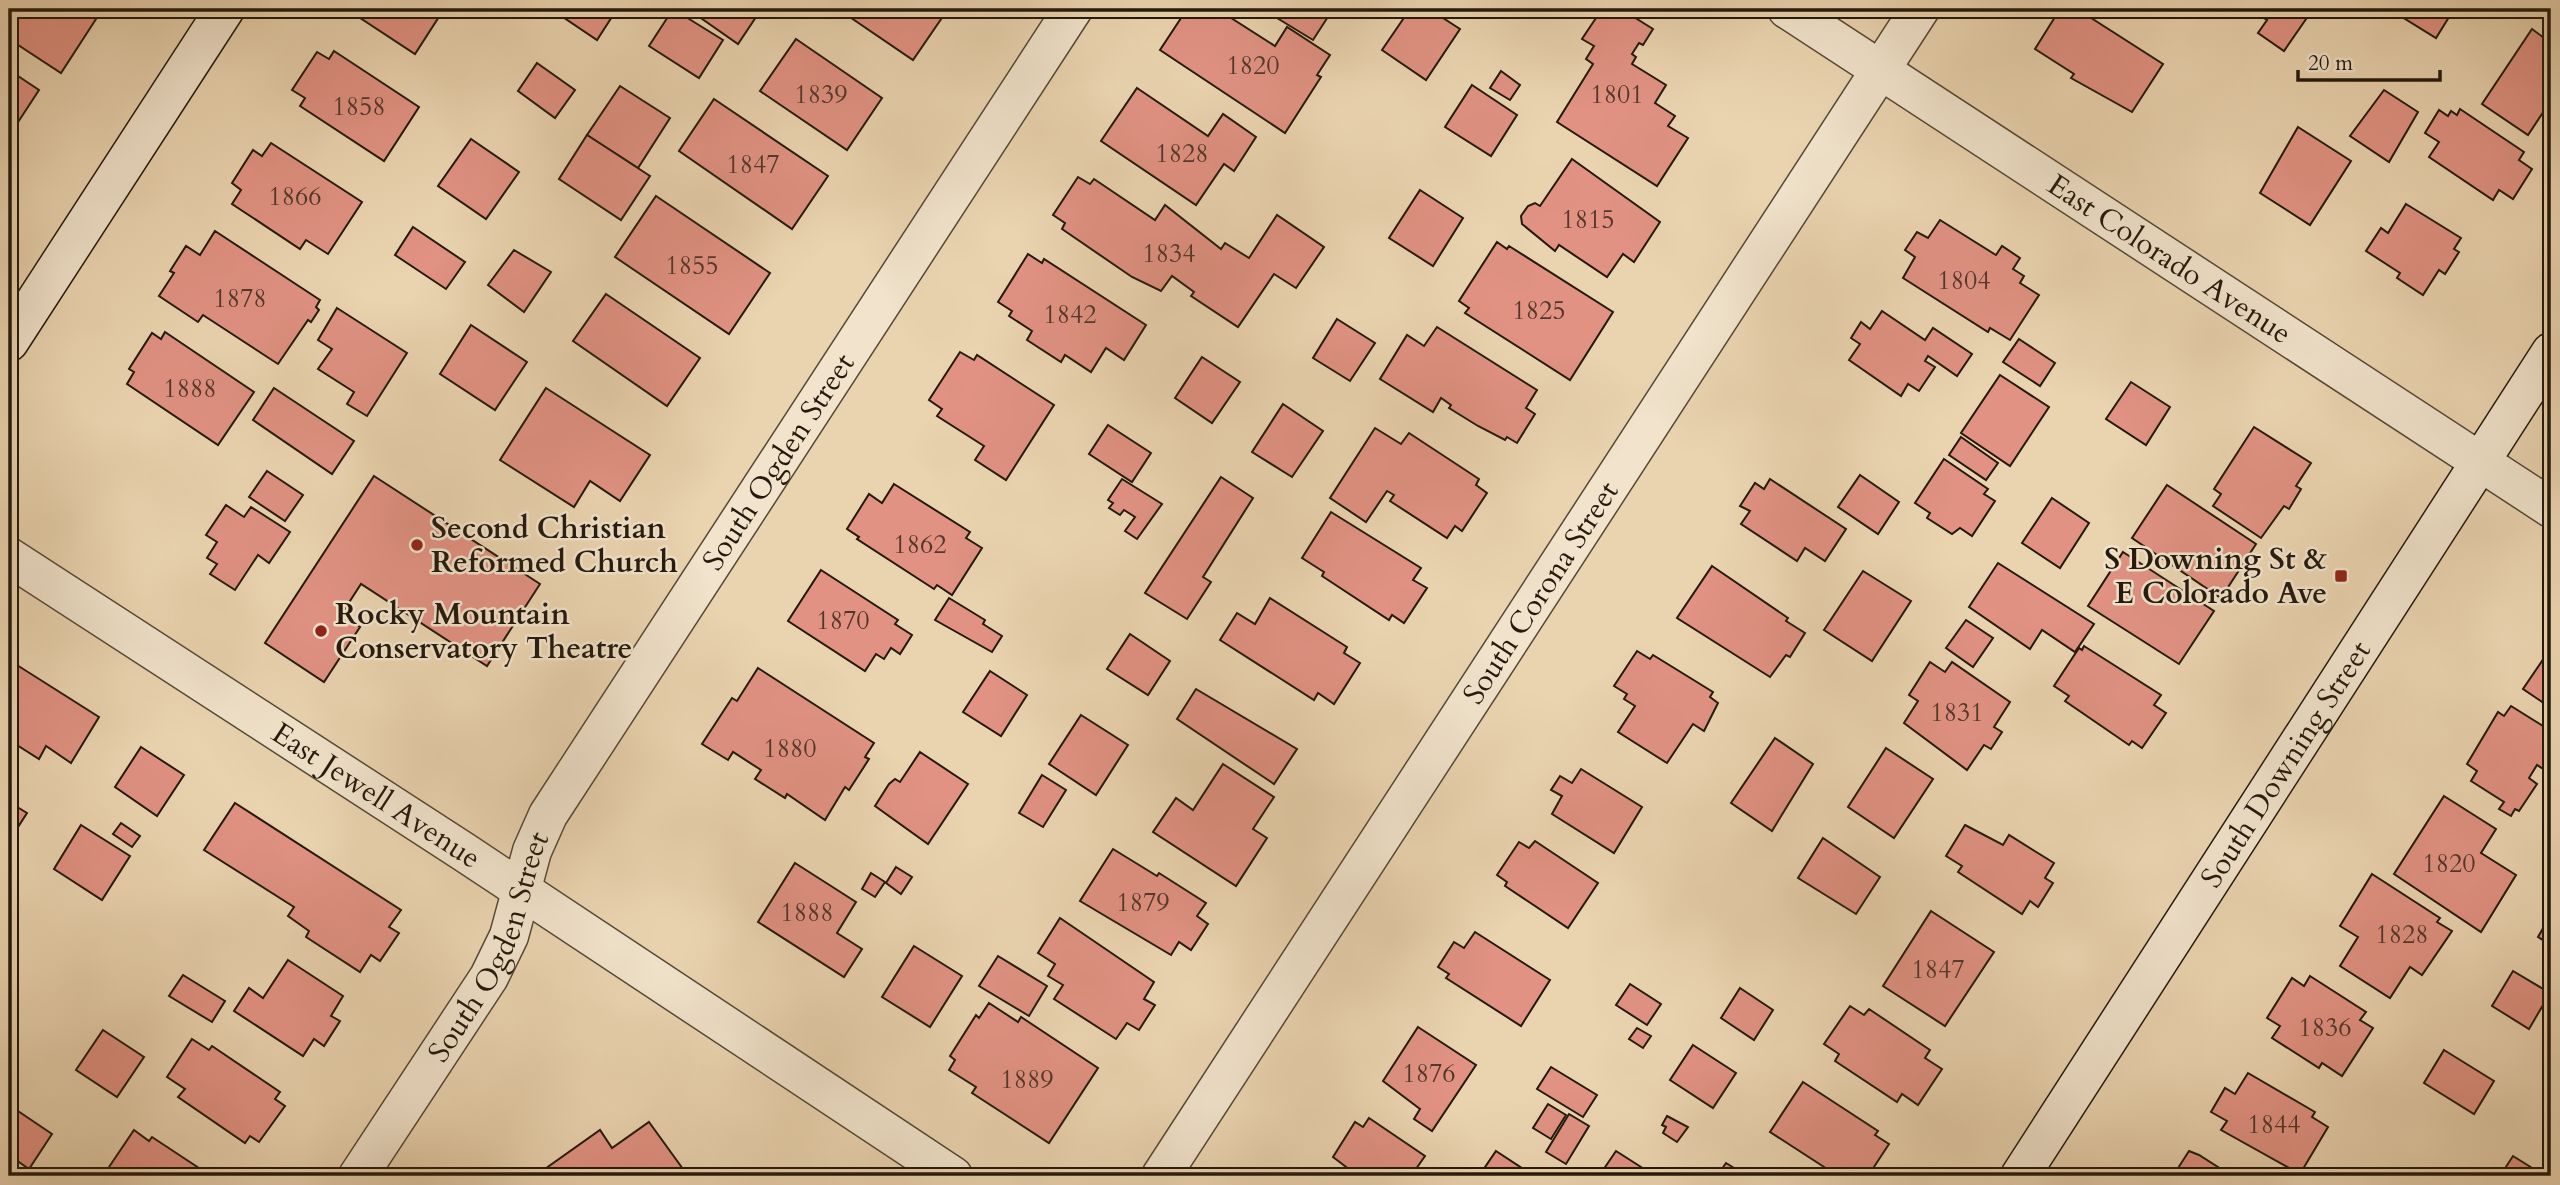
<svg xmlns="http://www.w3.org/2000/svg" width="2560" height="1185" font-family="Cardo,serif">
<rect width="100%" height="100%" fill="#ead4b0"/>
<filter id="stains"><feTurbulence type="fractalNoise" baseFrequency=".00286" numOctaves="4"/><feColorMatrix values="0 0 0 0 .2 0 0 0 0 .09 0 0 0 0 .02 0 0 0 .5 -.17"/></filter>
<radialGradient id="worn" r=".72"><stop offset=".6" stop-color="#630" stop-opacity="0"/><stop offset="1" stop-color="#630" stop-opacity=".3"/></radialGradient>
<g fill="#e19283" stroke="#24190c" stroke-width="2">
<path d="M9,9H81L96,19L61,73L9,39Z"/>
<path d="M353,9H444L415,54L351,12Z"/>
<path d="M551,9H617L597,40Z"/>
<path d="M673,9L723,40L699,78L649,46Z"/>
<path d="M688,9H750L758,14L738,44Z"/>
<path d="M838,9H948L913,60Z"/>
<path d="M1187,9H1217L1275,46L1287,27L1330,55L1317,75L1321,77L1285,133L1160,50Z"/>
<path d="M1283,9H1333L1313,40L1277,18Z"/>
<path d="M1410,9H1429L1460,29L1426,80L1382,50Z"/>
<path d="M1602,9H1621L1653,29L1643,45L1639,43L1632,54L1636,57L1632,64L1666,85L1655,103L1675,116L1668,126L1688,138L1657,186L1557,122L1593,64L1586,59L1594,46L1582,39Z"/>
<path d="M2060,9H2077L2163,64L2132,112L2071,78L2074,74L2035,49Z"/>
<path d="M2256,9H2313L2284,51L2258,33L2267,20L2254,12Z"/>
<path d="M2395,9H2454L2436,38L2394,12Z"/>
<path d="M2532,29L2551,43V114L2548,118L2542,114L2528,135L2482,104Z"/>
<path d="M796,39L882,98L847,150L760,91Z"/>
<path d="M334,51L419,107L384,161L300,106L305,98L292,90L317,52L329,59Z"/>
<path d="M537,63L575,90L555,118L518,91Z"/>
<path d="M9,70L39,90L9,136Z"/>
<path d="M1501,71L1520,85L1510,100L1490,88Z"/>
<path d="M1472,85L1517,115L1491,156L1445,127Z"/>
<path d="M620,86L670,118L638,168L587,135Z"/>
<path d="M1137,88L1208,136L1223,114L1256,137L1234,171L1224,164L1196,205L1101,141Z"/>
<path d="M2384,90L2418,112L2389,162L2350,136Z"/>
<path d="M714,99L828,176L792,229L679,151Z"/>
<path d="M2460,109L2524,152L2519,160L2532,169L2513,199L2499,190L2493,200L2429,157L2439,142L2425,133L2439,110L2448,116L2451,111L2457,115Z"/>
<path d="M2298,127L2351,161L2310,225L2260,193Z"/>
<path d="M587,135L650,176L621,220L559,179Z"/>
<path d="M471,139L519,172L486,219L438,186Z"/>
<path d="M271,143L362,202L328,254L306,240L300,249L232,204L241,190L232,183L253,150L262,156Z"/>
<path d="M1572,159L1660,222L1634,262L1623,254L1607,277L1559,245L1555,251L1522,224L1521,216L1528,206L1535,203L1540,206Z"/>
<path d="M1078,177L1090,184L1094,179L1155,220L1165,205L1221,249L1225,243L1249,258L1277,215L1324,247L1296,288L1274,274L1238,327L1191,296L1194,292L1172,276L1161,291L1132,277L1062,229L1065,223L1053,215Z"/>
<path d="M1420,190L1463,218L1433,266L1389,238Z"/>
<path d="M656,196L770,273L729,334L615,257Z"/>
<path d="M2406,204L2461,238L2454,249L2459,252L2445,274L2439,270L2423,295L2397,278L2400,273L2366,251L2381,228L2388,233Z"/>
<path d="M1940,220L1996,255L2002,246L2020,258L2013,269L2024,276L2020,283L2039,295L2010,340L1990,328L1988,332L1903,278L1915,257L1905,250L1917,232L1928,238Z"/>
<path d="M413,227L465,262L446,289L395,255Z"/>
<path d="M215,231L320,300L316,307L319,310L311,322L308,320L278,364L203,315L198,322L159,296L174,273L170,271L186,246L200,255Z"/>
<path d="M1497,242L1507,249L1509,246L1613,312L1570,380L1465,313L1469,308L1459,301Z"/>
<path d="M514,250L551,272L524,312L488,285Z"/>
<path d="M1028,254L1042,263L1044,259L1146,325L1124,360L1106,348L1091,372L1065,355L1061,362L1027,340L1032,331L1009,316L1012,311L998,302Z"/>
<path d="M606,294L700,358L667,406L573,341Z"/>
<path d="M337,308L407,353L367,416L347,404L354,392L318,369L332,349L318,340Z"/>
<path d="M1882,311L1925,340L1933,328L1972,354L1957,376L1928,356L1925,361L1935,367L1919,391L1908,384L1901,396L1849,360L1860,344L1851,338L1861,322L1870,329Z"/>
<path d="M1337,319L1375,343L1350,381L1313,358Z"/>
<path d="M471,325L527,362L495,410L440,374Z"/>
<path d="M1437,327L1537,390L1526,408L1535,414L1517,443L1507,437L1505,440L1478,426L1449,408L1451,405L1441,398L1433,412L1380,379L1407,335L1424,346Z"/>
<path d="M165,332L254,392L218,445L127,384L134,372L129,369L152,333L161,339Z"/>
<path d="M2019,339L2055,363L2040,386L2003,362Z"/>
<path d="M960,352L974,360L977,355L1054,405L1006,480L975,460L984,446L937,416L942,409L929,400Z"/>
<path d="M1202,357L1240,382L1212,423L1175,398Z"/>
<path d="M2000,375L2049,407L2010,466L1961,433Z"/>
<path d="M2131,382L2170,407L2146,445L2106,419Z"/>
<path d="M274,388L354,441L332,474L253,420Z"/>
<path d="M546,388L650,455L620,501L590,481L574,507L500,460Z"/>
<path d="M1283,404L1323,431L1292,477L1252,452Z"/>
<path d="M1108,425L1151,453L1132,482L1089,454Z"/>
<path d="M2254,427L2311,463L2296,486L2301,489L2289,509L2284,506L2261,538L2213,506L2221,494L2214,489Z"/>
<path d="M1375,428L1401,444L1409,433L1479,479L1476,485L1487,493L1462,531L1455,526L1447,538L1390,501L1394,495L1387,491L1366,522L1330,498Z"/>
<path d="M1961,437L1998,463L1986,480L1949,455Z"/>
<path d="M1944,459L1988,489L1984,494L1995,501L1972,536L1960,528L1952,534L1927,518L1930,513L1915,503Z"/>
<path d="M267,471L303,495L285,521L249,497Z"/>
<path d="M1860,475L1899,502L1878,534L1838,507Z"/>
<path d="M374,476L540,584L487,666L361,584L341,615L360,627L324,682L265,643Z"/>
<path d="M1221,477L1253,498L1203,577L1211,582L1187,619L1145,593Z"/>
<path d="M1122,479L1162,504L1137,539L1125,531L1135,517L1124,510L1120,515L1109,508L1113,503L1108,500Z"/>
<path d="M1770,479L1846,529L1825,561L1805,548L1797,561L1741,524L1750,511L1740,506L1755,483L1764,489Z"/>
<path d="M894,484L970,532L966,538L982,548L952,595L937,585L934,589L857,539L859,537L847,529L869,494L882,503Z"/>
<path d="M2167,485L2256,544L2221,598L2132,538Z"/>
<path d="M2052,498L2089,523L2060,568L2022,543Z"/>
<path d="M226,505L244,517L251,507L290,532L269,563L258,555L235,590L210,574L217,564L207,558L217,542L206,535Z"/>
<path d="M1331,512L1421,568L1413,580L1427,588L1404,623L1392,615L1389,620L1322,576L1324,572L1302,558Z"/>
<path d="M2123,552L2214,611L2179,664L2088,606Z"/>
<path d="M1998,563L2094,624L2075,652L2042,630L2030,649L1969,607Z"/>
<path d="M1712,566L1788,618L1786,621L1805,633L1790,657L1786,655L1770,677L1677,618Z"/>
<path d="M821,570L898,620L895,624L912,635L900,654L891,648L884,659L876,654L865,671L788,621Z"/>
<path d="M1863,571L1911,601L1872,661L1824,630Z"/>
<path d="M949,598L985,620L983,624L1002,636L992,652L935,620Z"/>
<path d="M1270,598L1347,647L1344,653L1360,663L1334,704L1318,693L1314,700L1220,640L1237,613L1255,624Z"/>
<path d="M1966,620L1993,638L1973,667L1946,648Z"/>
<path d="M1130,634L1170,661L1148,695L1107,669Z"/>
<path d="M2084,646L2161,695L2154,705L2166,713L2142,748L2132,741L2129,745L2065,701L2069,696L2054,686L2079,648L2082,650Z"/>
<path d="M1637,651L1650,659L1653,655L1713,692L1710,697L1718,703L1704,731L1693,724L1667,763L1618,732L1635,706L1624,699L1627,694L1614,686Z"/>
<path d="M2544,658L2548,662L2551,658V708L2523,689Z"/>
<path d="M9,660L99,717L71,763L46,746L39,759L9,740Z"/>
<path d="M1930,662L1945,672L1952,662L2010,702L1994,727L2002,732L1991,749L1984,745L1967,770L1904,723L1918,701L1909,695Z"/>
<path d="M758,668L874,743L865,757L869,759L849,790L845,787L825,820L787,794L785,798L755,779L761,770L733,752L728,760L702,744L732,698L737,701Z"/>
<path d="M990,671L1027,695L1001,736L963,712Z"/>
<path d="M1196,689L1297,749L1274,784L1177,719Z"/>
<path d="M2511,706L2551,731V774L2537,765L2529,778L2537,784L2519,811L2515,809L2511,816L2499,809L2504,802L2471,781L2477,771L2467,764L2498,712L2504,716Z"/>
<path d="M1081,715L1128,745L1096,795L1049,764Z"/>
<path d="M1775,738L1813,764L1772,831L1731,803Z"/>
<path d="M141,747L184,775L157,816L115,787Z"/>
<path d="M1886,748L1933,779L1894,838L1848,807Z"/>
<path d="M920,752L968,784L928,844L875,806L889,784L895,779L900,782Z"/>
<path d="M1223,764L1274,797L1253,829L1267,838L1236,886L1153,832L1176,798L1193,810Z"/>
<path d="M1581,769L1642,807L1614,853L1552,814L1562,796L1551,790L1560,776L1572,783Z"/>
<path d="M1042,775L1066,790L1043,827L1019,813Z"/>
<path d="M2444,796L2496,829L2481,853L2516,875L2481,932L2394,874Z"/>
<path d="M9,802L27,813L9,841Z"/>
<path d="M235,803L401,910L389,927L399,933L380,961L371,955L360,972L306,937L309,931L288,916L294,907L204,850Z"/>
<path d="M121,823L140,836L132,847L113,834Z"/>
<path d="M81,825L130,856L102,900L54,869Z"/>
<path d="M1965,825L2003,845L2009,835L2054,863L2045,878L2053,883L2038,907L2030,901L2022,914L1958,872L1962,866L1946,856Z"/>
<path d="M1823,838L1880,877L1856,914L1798,878Z"/>
<path d="M1535,841L1598,883L1568,928L1505,886L1507,882L1497,875L1519,842L1529,848Z"/>
<path d="M1113,849L1157,876L1159,873L1206,903L1197,916L1208,924L1191,950L1179,942L1171,955L1080,901Z"/>
<path d="M795,863L856,902L837,933L862,949L844,977L758,922Z"/>
<path d="M896,867L912,877L901,894L886,883Z"/>
<path d="M871,873L885,882L875,897L862,889Z"/>
<path d="M2372,874L2440,918L2437,922L2452,931L2422,975L2410,967L2390,998L2340,966L2358,937L2340,926Z"/>
<path d="M1931,911L1994,952L1945,1026L1883,986Z"/>
<path d="M2551,914V945L2538,937Z"/>
<path d="M1060,918L1154,982L1144,999L1155,1005L1139,1030L1127,1023L1116,1039L1054,999L1063,985L1048,976L1055,964L1038,953Z"/>
<path d="M1475,932L1550,980L1521,1026L1446,978L1449,974L1438,967L1454,942L1464,948Z"/>
<path d="M914,946L962,976L930,1027L882,997Z"/>
<path d="M998,956L1047,986L1029,1016L979,986Z"/>
<path d="M288,960L343,996L331,1016L340,1021L324,1046L314,1039L303,1056L234,1011L249,988L263,998Z"/>
<path d="M2513,971L2550,993L2529,1029L2492,1006Z"/>
<path d="M183,975L225,1001L212,1022L169,996Z"/>
<path d="M2310,976L2366,1012L2360,1020L2373,1028L2342,1076L2322,1063L2319,1068L2272,1038L2280,1026L2267,1018L2292,978L2304,986Z"/>
<path d="M1630,984L1661,1004L1647,1025L1616,1005Z"/>
<path d="M1740,988L1773,1010L1754,1040L1721,1018Z"/>
<path d="M989,1003L1018,1022L1021,1017L1098,1068L1049,1143L972,1093L976,1087L949,1070L955,1060L950,1056L976,1015L979,1018Z"/>
<path d="M1850,1006L1864,1015L1869,1009L1930,1050L1925,1058L1942,1069L1918,1105L1902,1094L1897,1102L1835,1061L1839,1054L1824,1044Z"/>
<path d="M1418,1027L1476,1065L1432,1131L1414,1119L1420,1109L1383,1081Z"/>
<path d="M1637,1028L1651,1036L1643,1048L1629,1039Z"/>
<path d="M103,1030L144,1057L117,1097L76,1070Z"/>
<path d="M192,1039L209,1050L212,1046L280,1092L275,1099L285,1106L259,1142L250,1136L245,1143L178,1097L185,1089L167,1077Z"/>
<path d="M1693,1045L1736,1073L1713,1108L1670,1080Z"/>
<path d="M2444,1050L2494,1081L2474,1114L2424,1083Z"/>
<path d="M1551,1067L1597,1095L1583,1117L1537,1089Z"/>
<path d="M2248,1073L2315,1112L2312,1117L2328,1127L2300,1174L2221,1130L2227,1121L2211,1112L2225,1088L2235,1094Z"/>
<path d="M1803,1082L1878,1131L1875,1135L1889,1144L1868,1176H1838L1770,1132Z"/>
<path d="M1548,1104L1566,1115L1551,1139L1533,1128Z"/>
<path d="M15,1109L52,1134L29,1169L9,1155V1119Z"/>
<path d="M1569,1114L1589,1126L1566,1164L1546,1152Z"/>
<path d="M1667,1116L1688,1127L1677,1142L1663,1133L1666,1127L1662,1125Z"/>
<path d="M1369,1118L1425,1156L1411,1176H1358L1333,1157L1355,1122L1363,1127Z"/>
<path d="M649,1122L688,1176H535L600,1130L612,1148Z"/>
<path d="M134,1130L149,1141L152,1137L211,1176H109L105,1173Z"/>
<path d="M1496,1151L1534,1176H1479Z"/>
<path d="M1616,1151L1652,1174L1651,1176H1599Z"/>
<path d="M2189,1151L2199,1155L2232,1176H2173Z"/>
<path d="M2513,1156L2545,1176H2500Z"/>
<path d="M1726,1163L1747,1176H1717Z"/>
</g>
<g fill="none" stroke-linecap="round" stroke-linejoin="round">
<defs>
<g id="street">
<path id="s1" d="M1787,9L2551,508"/>
<path id="s2" d="M9,557L464,852L953,1176"/>
<path id="s3" d="M358,1176L489,977L509,936L532,851L548,815L1073,9"/>
<path id="s4" d="M1161,1176L1920,9"/>
</g>
<g id="secondary">
<path d="M9,342L225,9"/>
<path id="s5" d="M2020,1176L2551,352"/>
</g>
</defs>
<use href="#street" stroke="#564835" stroke-width="41"/>
<use href="#secondary" stroke="#24190c" stroke-width="41"/>
<use href="#street" stroke="#f1e3cc" stroke-width="38"/>
<use href="#secondary" stroke="#f1e3cc" stroke-width="38"/>
</g>
<g fill="#8f2418" stroke="#f1e3cc" stroke-width="2.5">
<circle cx="417" cy="545" r="7"/>
<rect x="2334" y="569" width="14" height="14" rx="3.5"/>
<circle cx="321" cy="631" r="7"/>
</g>
<g text-anchor="middle" stroke-width="5" stroke-linejoin="round" paint-order="stroke">
<g font-size="26" fill="#53372a">
<text x="1253" y="74">1820</text>
<text x="821" y="103">1839</text>
<text x="1617" y="103">1801</text>
<text x="359" y="115">1858</text>
<text x="1182" y="162">1828</text>
<text x="753" y="173">1847</text>
<text x="295" y="205">1866</text>
<text x="1588" y="228">1815</text>
<text x="1169" y="262">1834</text>
<text x="692" y="274">1855</text>
<text x="1964" y="289">1804</text>
<text x="240" y="307">1878</text>
<text x="1539" y="319">1825</text>
<text x="1070" y="323">1842</text>
<text x="190" y="397">1888</text>
<text x="920" y="553">1862</text>
<text x="843" y="629">1870</text>
<text x="1957" y="721">1831</text>
<text x="790" y="757">1880</text>
<text x="2449" y="872">1820</text>
<text x="1143" y="911">1879</text>
<text x="807" y="921">1888</text>
<text x="2402" y="943">1828</text>
<text x="1938" y="978">1847</text>
<text x="2325" y="1036">1836</text>
<text x="1429" y="1082">1876</text>
<text x="1027" y="1088">1889</text>
<text x="2274" y="1133">1844</text>
</g>
<g font-size="30" fill="#24190c" stroke="#f1e3cc">
<text dy="10" stroke="none"><textPath href="#s1" startOffset="457">East Colorado Avenue</textPath></text>
<text dy="10" stroke="none"><textPath href="#s3" startOffset="833">South Ogden Street</textPath></text>
<text dy="10" stroke="none"><textPath href="#s4" startOffset="696">South Corona Street</textPath></text>
<text dy="10" stroke="none"><textPath href="#s5" startOffset="490">South Downing Street</textPath></text>
<text dy="10" stroke="none"><textPath href="#s2" startOffset="438">East Jewell Avenue</textPath></text>
<text dy="10" stroke="none"><textPath href="#s3" startOffset="266">South Ogden Street</textPath></text>
</g>
<g font-size="30" font-weight="bold" fill="#24190c" stroke="#f1e3cc" text-anchor="start">
<text x="431" y="538">Second Christian<tspan x="431" dy="34">Reformed Church</tspan></text>
<text x="2327" y="569" text-anchor="end">S Downing St &amp;<tspan x="2327" dy="34">E Colorado Ave</tspan></text>
<text x="335" y="624">Rocky Mountain<tspan x="335" dy="34">Conservatory Theatre</tspan></text>
</g>
</g>
<rect width="2560" height="1185" fill="none" stroke="#ead4b0" stroke-width="35"/>
<rect x="10" y="10" width="2539" height="1164" fill="none" stroke="#24190c" stroke-width="3.5"/>
<rect x="18" y="18" width="2525" height="1150" fill="none" stroke="#24190c" stroke-width="2"/>
<path d="M2298 70v10h142v-10" fill="none" stroke="#24190c" stroke-width="3.5"/>
<text x="2308" y="70" font-size="21" fill="#24190c" stroke="#f1e3cc" stroke-width="5" paint-order="stroke">20 m</text>
<rect width="100%" height="100%" filter="url(#stains)"/>
<rect width="100%" height="100%" fill="url(#worn)"/>
</svg>
